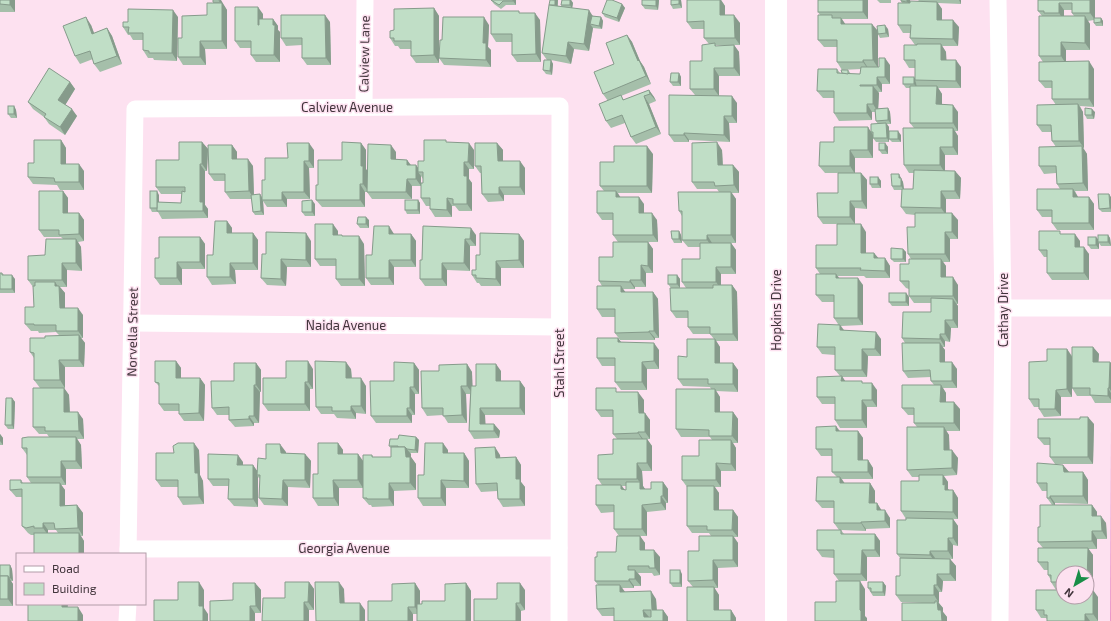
<svg xmlns="http://www.w3.org/2000/svg" width="1111" height="621" font-family="'Exo 2',sans-serif">
<rect width="100%" height="100%" fill="#fde1f0"/>
<path fill="#eb99ca" d="M1111,427V621H1110Z"/>
<g fill="none" stroke-linecap="round" stroke-linejoin="round">
<g stroke="#fff" stroke-width="17">
<path d="M998,0L1003,308L1000,621"/>
<path d="M364,107L365,0"/>
<path d="M1003,308H1111"/>
<path d="M132,323L559,327"/>
<path d="M128,549L559,548"/>
<path d="M128,554L135,109L560,106L559,621"/>
<path d="M127,621L128,604"/>
</g>
<path stroke="#fff" stroke-width="22" d="M776,621V0"/>
</g>
<g fill="#a5bfaa" fill-rule="evenodd">
<rect x="0" y="0" width="15" height="12"/>
<path d="M491,0H516V5H506L501,9L494,4Z"/>
<path d="M558,0V6L562,7L561,5L562,0H571L573,3L572,8L593,16L601,17L603,21L602,29L593,28L589,51L574,49L571,64L551,60L553,64L552,75L546,74L543,70L547,60L542,53L550,5Z"/>
<path d="M659,0L658,10L645,9L642,5Z"/>
<path d="M671,0H681L682,8L673,9L671,5Z"/>
<path d="M687,0H721L725,6V15L740,23V45H716V46L734,45L739,52L740,76H719V96L737,103V123H729L730,142L689,140V142H674L669,135L695,95L690,89L709,44L704,38V29H692L687,22Z"/>
<path d="M818,0H868V19H842L845,24L877,31L888,29L889,37L880,38L878,34V32V67L890,65V84H882V92H878L879,93L878,109L888,108L890,112L891,124H887L889,127V142H876L873,138V158H855V173H861L867,180V209L855,208V224H823L818,217L838,193V173H825L819,166L834,142L871,131L878,124L876,121L875,112H872V120L839,121L834,113V98H823L817,91L837,69L840,73H842L848,70L851,74H860L861,69L842,70L837,62V47H824L818,40L820,15L818,12Z"/>
<path d="M877,0H891V3H880Z"/>
<path d="M910,0V3L919,1L918,0H961V4L938,3L942,9V20L959,27L958,46H942L946,52V60L961,67V88H938L942,94V104L958,112V131H955L958,136V155H945V171H955L961,178L960,199H946V213L958,220V239H950V262H943L946,266V277L958,285V304H956L958,306V328H951L950,342L945,341V347H942L945,350V362L957,369V388H943L946,393V402L960,409V431H946L949,435V450L958,458L957,475L944,476L948,482V489L949,490H953L958,498V519H953L958,526V546L953,545V559L935,558L950,559L956,566V581H943L942,592H939V603L943,608V612L947,617V621H902L922,603L901,602L896,595L900,576V558L897,554L906,520V519L901,511L919,481V477H912L907,470L917,427L914,423V415H908L902,408L934,385L931,381V377L908,378L903,371L905,343L902,338L931,312V303H914L909,296V289L906,288L900,281L909,264L911,259L908,254L915,227V215L906,214L901,207L902,190H894L892,186L901,178V179L903,182L904,189H913L914,173H909L904,165L914,128L910,123V88H906L903,84L915,78V68H909L904,60L915,45L910,38V33H903L898,25L902,3L901,1Z"/>
<path d="M1038,0H1095V18H1101L1103,21V26H1096L1094,23V20L1088,21L1090,24V50H1066V61L1094,69V107L1080,106L1083,112L1084,148H1083L1087,154L1088,191H1075L1078,197H1089L1094,204V230H1057L1052,223V217H1042L1037,210L1060,189L1057,184L1056,173L1044,174L1039,166L1056,147L1052,141V132H1042L1037,125L1056,105L1052,99V88H1045L1039,81L1043,62L1039,56L1042,16L1038,11ZM1064,10H1072V13L1074,16H1064Z"/>
<path d="M213,2H222V3L227,10V49H205L206,65H183L178,57L182,38L207,15L213,3Z"/>
<path d="M622,4L625,8L619,22L605,17L602,13Z"/>
<path d="M434,8L439,16V63H416L411,56V49H400L398,46H395L390,38L394,30Z"/>
<path d="M520,13L540,20L541,62H517L512,55V42H496L491,34Z"/>
<path d="M263,14V19H273L278,26V30L280,32V62H256L251,55V48H240L235,41Z"/>
<path d="M178,17L177,61L154,60L153,58H148L143,50V40H133L130,35H128L123,27L128,22Z"/>
<path d="M330,22L331,65H307L302,58V45L286,46L281,38Z"/>
<path d="M91,25L94,33L107,28L112,36L122,64L100,72L94,64L93,59L80,64L75,56Z"/>
<path d="M489,25L488,47L491,50V67L444,65L439,58L442,40Z"/>
<path d="M627,35L632,42L640,61L644,67L651,84L621,96L624,100L649,90L654,97L656,101L649,104L661,134L636,144L631,137L625,123L611,128L606,121L608,101L603,94L614,64Z"/>
<path d="M679,73L681,77V86H673L670,82Z"/>
<path d="M70,82L75,89L65,105L77,116L65,135L49,124L44,117L33,109L28,102Z"/>
<path d="M14,106L16,110L17,118H11L8,114Z"/>
<path d="M1095,112L1094,119H1087L1085,115Z"/>
<path d="M901,135V142H892L889,139Z"/>
<path d="M61,140L66,148V164L84,171V190H60L57,185L33,184L28,177L34,163Z"/>
<path d="M202,142L208,149L207,171H205V205L208,209V218L162,219L158,212H152L150,208L159,195V202L181,203L182,194H161L156,187L179,160Z"/>
<path d="M448,142L474,150V169H469V179L472,183V211H459L455,206H452V217H435L430,209V206H426L421,198V186H412V199H372L367,192H365V207H322L316,200L318,185L361,143L366,150V169L367,172L396,152V159L407,160L411,165H416L418,168L424,161ZM421,176L423,179V183H421Z"/>
<path d="M497,143L503,150V161L525,168V195H504V201L488,202L482,194L481,173H480L475,166Z"/>
<path d="M885,143L888,147V154H882L879,150Z"/>
<path d="M232,145L237,152V159L253,166L254,195L260,194L262,197L265,180L288,158L314,150V168H309L310,199H287V207H267L263,201L264,215H255L253,212L252,199H230L225,192V181H214L209,174Z"/>
<path d="M722,150L723,165H733L739,172V193H732L736,199V243H731L736,250V274H721V285H732L737,292L738,341H716L720,347V363H733L738,370V392L716,391L720,397V412H733L738,419V443H733L736,448V471H721V487H715L719,493V510H733L738,517V537H734L738,543V567L718,568V588H714L719,595V610H731L736,618V621H687L693,587L688,581L699,551L711,536L709,533H692L687,526V487L682,480L699,456L712,440L710,437H681L676,429L711,389L710,387L683,386L678,379L687,357L714,339L710,334H693L688,327V318H676L671,311L686,288L682,282L700,259V247H688L682,240V216L679,211L719,192L717,189H697L692,182Z"/>
<path d="M653,154L652,193H618L620,197L644,204V213L657,220L658,242H648L653,249V273H646V287H635V289H623L625,292H653L658,299L659,338H655V340H620L615,333V317H602L597,309L602,286L599,281L613,257L618,242L613,235V220H602L597,213L604,191L600,186L614,162Z"/>
<path d="M878,177L881,181V188H872L870,184Z"/>
<path d="M63,191L68,198V213H79L84,220V241L78,242L81,247L82,271L67,270V287H60L65,293V308L83,315V338H81L85,343L84,367H65V388H40L34,380V358L30,352L45,338L59,335L56,332L39,333L38,331H31L25,324L34,307L33,287L28,280L45,255L63,239L61,237H44L39,230Z"/>
<path d="M1111,197V212H1102L1099,209Z"/>
<path d="M418,200L420,203V214H407L405,210Z"/>
<path d="M315,204V216H305L302,212Z"/>
<path d="M369,220V228H360L357,224Z"/>
<path d="M227,221L232,228V233H253L258,240V270H235L236,284L212,285L207,277L213,255Z"/>
<path d="M423,226L476,235V246H470V271L447,270V286H425L420,279L422,260Z"/>
<path d="M338,231V235L364,244L365,286H341L336,279V266H320L315,259Z"/>
<path d="M679,231L681,235L682,243H674L672,239Z"/>
<path d="M866,232V253H874L878,258H885L890,266V278H866L864,276H838L839,278L863,285V325L841,326L844,330L881,339V356H868L867,377H842L845,381L863,383L877,390V407H867V428H840L835,420V404H822L817,397L840,376L835,370V355L822,354L817,347L838,324L834,318V302H822L816,295L820,274L816,268L837,245Z"/>
<path d="M394,234H411L416,241V267H394V285H371L366,278L372,255Z"/>
<path d="M519,234L524,241V268H501V286H481L479,283H477L472,275L476,270L480,255Z"/>
<path d="M1062,234L1080,241V247L1089,254V280H1052L1047,273V257H1044L1039,250Z"/>
<path d="M1108,235L1110,238L1111,246H1101L1099,243V249H1091L1088,245L1098,239Z"/>
<path d="M200,237L205,244V269H182V285H160L155,278L159,258Z"/>
<path d="M311,241V267H287L286,286L267,285L261,278L266,254Z"/>
<path d="M903,249L906,252V262H894L891,259Z"/>
<path d="M0,273H2L4,275L15,279V293H0Z"/>
<path d="M677,275L680,279V288H671L668,284Z"/>
<path d="M906,293L909,297V306H892L889,302Z"/>
<path d="M618,338L621,342L659,350V369H647V390H621L615,382V366H602L597,358Z"/>
<path d="M1093,347L1099,354L1098,362L1111,363V403H1095L1091,396H1077L1072,388V397H1061V416L1044,417L1039,409V407H1034L1029,399L1067,349L1072,356Z"/>
<path d="M176,361L181,368V378H200L205,385L204,421H184L179,414V411H164L159,404V386L155,382Z"/>
<path d="M256,363L261,370V392H260L259,423H254V426L235,427L229,420V415H217L212,408L234,381Z"/>
<path d="M414,363L419,370V394H415V415H412V423H376L371,416L394,381Z"/>
<path d="M467,364L472,372V386H476L501,371V381H520L525,388V415H485V424H494L500,431L499,438L474,439L469,431L470,394H466L467,423H448L443,415L427,416L422,408L439,371Z"/>
<path d="M313,369V389H310V411H268L263,404L286,378Z"/>
<path d="M351,369L352,378L366,386V414L356,413V419L337,418L334,414H321L316,407Z"/>
<path d="M64,388L69,395L70,412L83,419L84,439H77L81,445L82,469H66V485H61L65,490V505H77L83,513V536H81L84,541L34,535H31L28,533L22,526V497H16L10,490L21,480L23,483H31L27,477V455L22,448L49,437L47,434H39L33,427ZM48,530H56L58,533H48Z"/>
<path d="M619,392L644,400V413L650,420V439H647L652,446V471H642L643,486L645,489H651L663,482L668,489V503H666V510L647,512V536H640L645,543V550L660,557V575L654,576L652,573H638L641,577V586H634V588H622L625,592L656,599L657,610H663L668,617L614,616H602L597,609L598,585L595,581L597,557L616,552L619,536L614,529V512L601,513L596,505L602,485L598,479L613,454L617,439L613,434V417H601L596,410ZM622,486H626V490H625Z"/>
<path d="M12,398L15,402L14,429H8L5,425Z"/>
<path d="M1080,419L1094,424L1093,464H1055L1050,457V445H1044L1038,438Z"/>
<path d="M836,426L840,431H858L863,438V460H868L873,468V479H842L844,483H870L875,491V503H877L881,510L890,518V528L866,529V531L841,530L844,534H875L880,541V557H867V581H839L834,574V558L822,557L817,550L839,530L834,523V508H822L816,501L837,477L832,472V456H821L816,449Z"/>
<path d="M0,434L3,438V445H0Z"/>
<path d="M416,437L419,440L418,453H410L411,454V457L416,464V490L394,491V506L372,507L371,505H369L363,498L372,455L373,457H391V448L389,446L398,439Z"/>
<path d="M338,443L343,450V454H358L363,461V488H339V506H318L313,498L318,474Z"/>
<path d="M199,450L200,475L203,481L204,504L183,505L178,497V487H161L156,480L174,453Z"/>
<path d="M448,450V453H464L469,461V488H446V506H423L418,498L424,475Z"/>
<path d="M286,452V453L305,454L311,461L310,488L288,487V506L264,505L259,498L260,479L258,477V507L234,506L228,499L229,486H213L208,479L243,462V465H253L257,471L266,459Z"/>
<path d="M500,455V458L516,457L521,465V482L525,487V506L503,507L498,499L497,491L481,492L476,484Z"/>
<path d="M1063,465L1069,472H1083L1088,480V504L1055,503V505H1092L1097,512V516L1106,523L1107,539H1097V549H1088L1093,555V590H1087V573H1063V590H1056L1051,582V580L1048,575V570H1044L1038,562L1043,548L1038,542L1040,527L1052,505L1047,498V491H1042L1037,483Z"/>
<path d="M0,565H10L12,569L13,581H11L13,584V606H0Z"/>
<path d="M682,574V587H673L670,583Z"/>
<path d="M309,582L314,589V610H309L285,598Z"/>
<path d="M883,582L886,586L885,596H873L868,588Z"/>
<path d="M255,583L261,590V613H255L233,600Z"/>
<path d="M415,583L420,591V604L445,601L466,583L471,591L417,614H413L392,601Z"/>
<path d="M525,590V610L521,611V621H474L497,599Z"/>
<path d="M1098,597V621H1047V619L1046,618H1041L1036,610Z"/>
</g>
<g fill="#869b8b">
<path d="M10,0H15V12L10,5Z"/>
<path d="M219,0H221L227,10V49L222,41V5L220,2Z"/>
<path d="M513,0H516V5L513,1Z"/>
<path d="M555,0H558L557,9L555,5Z"/>
<path d="M570,0H571L573,3L572,9L570,5Z"/>
<path d="M656,0H659L658,10L656,6Z"/>
<path d="M679,0H681L682,8L679,4Z"/>
<path d="M720,0H721L725,6V23L720,15Z"/>
<path d="M863,0H868V19L863,12Z"/>
<path d="M907,0H910V5L907,2Z"/>
<path d="M959,0H961V4Z"/>
<path d="M1090,0H1095V20L1090,13Z"/>
<path d="M937,2L942,9V27L937,20Z"/>
<path d="M1059,3L1064,10V21L1059,13Z"/>
<path d="M622,4L625,8L619,22L617,18Z"/>
<path d="M258,7L263,14V33L258,25Z"/>
<path d="M434,8L439,16V63L434,55Z"/>
<path d="M173,10L178,17L177,61L172,53Z"/>
<path d="M589,10L594,18L590,24L593,28L589,51L584,44Z"/>
<path d="M535,13L540,20L541,62L536,54Z"/>
<path d="M325,15L330,22L331,65L326,58Z"/>
<path d="M734,15L740,23V45L735,38Z"/>
<path d="M1085,16L1090,24V50L1085,43Z"/>
<path d="M86,17L91,25L97,41L92,34Z"/>
<path d="M484,17L489,25L488,47L491,50V67L486,60L483,43Z"/>
<path d="M601,17L603,21L602,29L599,26Z"/>
<path d="M841,18L846,25L841,24Z"/>
<path d="M1101,18L1103,21V26L1101,22Z"/>
<path d="M273,19L278,26V30L280,32V62L274,55Z"/>
<path d="M953,20L959,27L958,46L953,39Z"/>
<path d="M872,24L878,31V68L873,60Z"/>
<path d="M885,25L888,29L889,37L886,33Z"/>
<path d="M107,28L112,36L122,64L117,56Z"/>
<path d="M627,35L632,42L640,61L644,67L651,84L646,76L638,61Z"/>
<path d="M200,41L205,49L206,65L200,57Z"/>
<path d="M568,42L574,49L571,64L566,56Z"/>
<path d="M1061,42L1066,50V64L1061,56Z"/>
<path d="M941,44L946,52L947,67L941,60Z"/>
<path d="M734,45L739,52L740,76L734,68Z"/>
<path d="M885,58L890,65V84L885,77Z"/>
<path d="M551,60L553,64L552,75L550,71Z"/>
<path d="M863,60L868,68V69L863,62Z"/>
<path d="M956,60L961,67V88L956,81Z"/>
<path d="M1089,61L1094,69V107L1089,99Z"/>
<path d="M714,68L719,76V96L714,89Z"/>
<path d="M679,73L681,77V86L678,82Z"/>
<path d="M877,77L882,84V92L877,85Z"/>
<path d="M914,77L916,80H915L916,83L917,88L914,84Z"/>
<path d="M70,82L75,89L64,107L58,100Z"/>
<path d="M873,86L879,93L878,112L873,104Z"/>
<path d="M937,86L942,94V112L936,104Z"/>
<path d="M649,90L654,97L656,101L650,94Z"/>
<path d="M644,96L649,104L661,134L656,127Z"/>
<path d="M732,96L737,103V123L732,116Z"/>
<path d="M867,104L872,112V120L867,113Z"/>
<path d="M1078,104L1083,112L1084,148L1079,141Z"/>
<path d="M953,105L958,112V131L953,123Z"/>
<path d="M14,106L16,110L17,118L14,114Z"/>
<path d="M888,108L890,112L891,124L888,120Z"/>
<path d="M72,109L77,116L65,135L60,127Z"/>
<path d="M1092,109L1095,112L1094,119L1092,115Z"/>
<path d="M724,116L729,123L730,142L724,135Z"/>
<path d="M886,123L889,127V142L887,138Z"/>
<path d="M868,127L873,135V158L868,150Z"/>
<path d="M953,128L958,136V155L953,147Z"/>
<path d="M898,131L901,135V142L898,139Z"/>
<path d="M684,133L689,140V142L684,135Z"/>
<path d="M61,140L66,148V171L61,164Z"/>
<path d="M202,142L208,149L207,171L202,164Z"/>
<path d="M717,142L722,150L723,172L718,165Z"/>
<path d="M309,143L314,150V168L309,161Z"/>
<path d="M361,143L366,150V169L369,173V192L363,184L361,166Z"/>
<path d="M469,143L474,150V169L468,162Z"/>
<path d="M497,143L503,150V169L498,161Z"/>
<path d="M885,143L888,147V154L885,150Z"/>
<path d="M232,145L237,152V167L232,159Z"/>
<path d="M391,145L396,152V167L391,159Z"/>
<path d="M647,146L653,154L652,193L647,186Z"/>
<path d="M1082,146L1087,154L1088,191L1083,183Z"/>
<path d="M940,147L945,155V173L940,165Z"/>
<path d="M850,150L855,158V174L850,166Z"/>
<path d="M248,159L253,166L254,199L249,191Z"/>
<path d="M407,160L412,167L407,165Z"/>
<path d="M304,161L309,168L310,199L304,192Z"/>
<path d="M520,161L525,168V195L520,187Z"/>
<path d="M464,162L469,169V179L472,183V211L467,204L464,176Z"/>
<path d="M79,164L84,171V190L79,182Z"/>
<path d="M200,164L205,171V205L208,209V218L203,211L200,202Z"/>
<path d="M416,165L421,172H418L421,176V186L416,179Z"/>
<path d="M733,165L739,172V193L734,185Z"/>
<path d="M955,171L961,178L960,199L955,191Z"/>
<path d="M861,173L867,180V209L862,201Z"/>
<path d="M899,174L903,182L904,190L901,186L899,178Z"/>
<path d="M878,177L881,181V188L878,184Z"/>
<path d="M407,179L412,186V199L406,192Z"/>
<path d="M360,184L365,192V207L360,200Z"/>
<path d="M499,187L504,195V201L499,194Z"/>
<path d="M1073,189L1078,197H1073Z"/>
<path d="M63,191L68,198V220L63,213Z"/>
<path d="M157,191L159,195V211L157,208Z"/>
<path d="M616,191L621,198L616,197Z"/>
<path d="M941,191L946,199V215L941,208Z"/>
<path d="M282,192L287,199V207L282,200Z"/>
<path d="M731,192L736,199V243L731,235Z"/>
<path d="M260,194L262,198V200L263,201L264,215L261,211Z"/>
<path d="M1109,194L1111,197V210L1110,208Z"/>
<path d="M639,197L644,204V220L639,213Z"/>
<path d="M1089,197L1094,204V230L1089,223Z"/>
<path d="M447,198L452,206V217L447,210Z"/>
<path d="M312,200L315,204V216L312,212Z"/>
<path d="M418,200L420,203V214L418,210Z"/>
<path d="M850,201L855,208V224L850,217Z"/>
<path d="M79,213L84,220V241L79,234Z"/>
<path d="M652,213L657,220L658,242L653,235Z"/>
<path d="M952,213L958,220V239L952,232Z"/>
<path d="M366,217L369,220V228L366,224Z"/>
<path d="M227,221L232,228V240L227,233Z"/>
<path d="M333,224L338,231V242L333,235Z"/>
<path d="M861,224L866,232V260L861,253Z"/>
<path d="M389,226L394,234H389Z"/>
<path d="M471,228L476,235V246L470,239Z"/>
<path d="M679,231L681,235L682,243L679,239Z"/>
<path d="M945,232L950,239V262L945,254Z"/>
<path d="M253,233L258,240V270L253,263Z"/>
<path d="M306,233L311,241V267L306,260Z"/>
<path d="M411,234L416,241V267L411,260Z"/>
<path d="M519,234L524,241V268L519,260Z"/>
<path d="M1075,234L1080,241V254L1075,247Z"/>
<path d="M707,235L712,243V247L707,240Z"/>
<path d="M1108,235L1110,238L1111,246L1108,242Z"/>
<path d="M359,236L364,244L365,286L359,279Z"/>
<path d="M200,237L205,244V269L200,262Z"/>
<path d="M1096,237L1099,240L1098,242L1099,243V249L1096,245Z"/>
<path d="M76,239L81,247L82,271L76,263Z"/>
<path d="M465,239L470,246V271L464,263Z"/>
<path d="M648,242L653,249V273L648,266Z"/>
<path d="M731,243L736,250V274L731,267Z"/>
<path d="M1084,247L1089,254V280L1084,273Z"/>
<path d="M903,249L906,252V262L903,259Z"/>
<path d="M874,253L880,260L874,258Z"/>
<path d="M885,258L890,266V278L885,271Z"/>
<path d="M281,259L287,267L286,286L281,279Z"/>
<path d="M941,259L946,266V285L941,277Z"/>
<path d="M389,260L394,267V285L389,278Z"/>
<path d="M496,261L501,268V286L496,279Z"/>
<path d="M177,262L182,269V285L177,278Z"/>
<path d="M62,263L67,270V287L62,280Z"/>
<path d="M230,263L235,270L236,284L230,277Z"/>
<path d="M442,263L447,270V286L442,279Z"/>
<path d="M641,265L646,273V287L641,280Z"/>
<path d="M716,267L721,274V289L716,282Z"/>
<path d="M836,274L841,281L836,278Z"/>
<path d="M12,275L15,279V293L12,289Z"/>
<path d="M677,275L680,279V288L677,284Z"/>
<path d="M953,277L958,285V304L953,296Z"/>
<path d="M858,278L863,285V325L858,318Z"/>
<path d="M630,280L635,287V289L630,282Z"/>
<path d="M55,282L59,288V286L65,293V315L60,308L55,286Z"/>
<path d="M732,285L737,292L738,341L733,334Z"/>
<path d="M621,286L626,293L621,292Z"/>
<path d="M653,292L658,299L659,338L654,331Z"/>
<path d="M906,293L909,297V306L906,302Z"/>
<path d="M953,299L958,306V328L953,320Z"/>
<path d="M78,308L83,315V338L78,331Z"/>
<path d="M945,320L951,328L950,342L945,334Z"/>
<path d="M840,325L845,332L840,330Z"/>
<path d="M649,331L655,338V340L649,332Z"/>
<path d="M876,332L881,339V356L875,349Z"/>
<path d="M940,334L945,341V347L940,339Z"/>
<path d="M79,335L85,343L84,367L79,360Z"/>
<path d="M618,338L623,345L618,342Z"/>
<path d="M715,339L720,347V370L715,363Z"/>
<path d="M654,343L659,350V369L654,361Z"/>
<path d="M940,343L945,350V369L940,362Z"/>
<path d="M1093,347L1099,354L1098,369L1093,362Z"/>
<path d="M862,349L868,356L867,377L862,370Z"/>
<path d="M1067,349L1072,357V397L1067,389Z"/>
<path d="M59,360L65,367V388L60,380Z"/>
<path d="M176,361L181,368V385L176,378Z"/>
<path d="M308,361L313,369V389L308,382Z"/>
<path d="M346,362L351,369L352,386L346,378Z"/>
<path d="M642,362L647,369V390L642,382Z"/>
<path d="M952,362L957,369V388L952,381Z"/>
<path d="M1110,362L1111,363V391L1109,388Z"/>
<path d="M256,363L261,370V392L256,385Z"/>
<path d="M414,363L419,370V394L414,387Z"/>
<path d="M733,363L738,370V392L733,384Z"/>
<path d="M467,364L472,372L473,394L467,386Z"/>
<path d="M496,364L501,371V388L496,381Z"/>
<path d="M842,376L847,384L841,381Z"/>
<path d="M200,378L205,385L204,421L199,413Z"/>
<path d="M361,378L366,386V414L361,406Z"/>
<path d="M520,381L525,388V415L520,408Z"/>
<path d="M305,382L310,389V411L305,404Z"/>
<path d="M872,383L877,390V407L872,400Z"/>
<path d="M254,385L260,392L259,423L254,416Z"/>
<path d="M941,385L946,393V409L940,402Z"/>
<path d="M461,386L466,394L467,423L462,415Z"/>
<path d="M410,387L415,394V415L410,408Z"/>
<path d="M64,388L69,395L70,419L64,412Z"/>
<path d="M1108,388L1111,393V400L1108,396Z"/>
<path d="M715,389L720,397V419L715,412Z"/>
<path d="M1056,390L1061,397V416L1055,409Z"/>
<path d="M638,392L644,400V420L639,413Z"/>
<path d="M12,398L15,402L14,429L12,425Z"/>
<path d="M862,400L867,407V428L862,420Z"/>
<path d="M954,402L960,409V431L954,423Z"/>
<path d="M351,406L356,413V419L351,411Z"/>
<path d="M407,408L412,415V423L407,416Z"/>
<path d="M480,408L485,415L486,431L480,424Z"/>
<path d="M78,412L83,419L84,439L79,431Z"/>
<path d="M733,412L738,419V443L732,436Z"/>
<path d="M645,413L650,420V439L645,432Z"/>
<path d="M249,416L254,423V426L249,419Z"/>
<path d="M1088,417L1094,424L1093,464L1088,457Z"/>
<path d="M494,424L500,431L499,438L494,431Z"/>
<path d="M836,426L841,434L836,431Z"/>
<path d="M944,427L949,435L950,458L944,450Z"/>
<path d="M858,431L863,438V468L858,460Z"/>
<path d="M638,432L643,439V441L638,433Z"/>
<path d="M0,434L3,438V445L0,441Z"/>
<path d="M76,437L81,445L82,469L76,461Z"/>
<path d="M416,437L419,440L418,453L415,450Z"/>
<path d="M647,439L652,446V471L647,463Z"/>
<path d="M731,440L736,448V471L731,464Z"/>
<path d="M194,443L199,450L200,475L203,481L204,504L199,497L195,473Z"/>
<path d="M338,443L343,450V461L338,454Z"/>
<path d="M443,443L448,450V461L443,453Z"/>
<path d="M280,444L286,452V461L281,453Z"/>
<path d="M405,447L411,454V457L416,464V490L410,483L406,457Z"/>
<path d="M495,447L500,455L501,465L496,458Z"/>
<path d="M952,450L958,458L957,475L952,468Z"/>
<path d="M464,453L469,461V488L464,481Z"/>
<path d="M305,454L311,461L310,488L305,480Z"/>
<path d="M358,454L363,461V488L358,480Z"/>
<path d="M238,455L243,462V472L237,465Z"/>
<path d="M516,457L521,465V482L525,487V506L520,499L516,479Z"/>
<path d="M868,460L873,468V479L868,472Z"/>
<path d="M61,461L66,469V485L61,477Z"/>
<path d="M637,463L642,471L643,486L645,489H640V482L637,479Z"/>
<path d="M716,463L721,471V487L716,480Z"/>
<path d="M253,465L258,472L257,475L258,477V507L253,499Z"/>
<path d="M1063,465L1069,472V480L1064,472Z"/>
<path d="M1083,472L1088,480V504L1083,496Z"/>
<path d="M943,475L948,482V489L950,492L945,490L943,485Z"/>
<path d="M840,477L846,485L840,483Z"/>
<path d="M283,480L288,487V506L282,499Z"/>
<path d="M333,480L339,488V506L334,498Z"/>
<path d="M441,480L446,488V506L441,498Z"/>
<path d="M663,482L668,489V503L663,496Z"/>
<path d="M60,483L65,490V513L60,506Z"/>
<path d="M389,483L394,491V506L389,499Z"/>
<path d="M870,483L875,491V511L869,503Z"/>
<path d="M621,485L626,492L621,489Z"/>
<path d="M714,486L719,493V517L714,510Z"/>
<path d="M953,490L958,498V519L953,512Z"/>
<path d="M661,496L666,503V510L661,503Z"/>
<path d="M1050,496L1055,503V506L1050,498Z"/>
<path d="M877,503L882,511L877,510Z"/>
<path d="M77,505L83,513V536L78,528Z"/>
<path d="M642,505L647,512V536L642,529Z"/>
<path d="M1092,505L1097,512V523L1092,516Z"/>
<path d="M733,510L738,517V537L732,530Z"/>
<path d="M885,510L890,518V528L885,521Z"/>
<path d="M1101,516L1106,523L1107,539L1102,531Z"/>
<path d="M953,519L958,526V546L953,538Z"/>
<path d="M861,522L866,529V531L861,523Z"/>
<path d="M43,523L48,530V535L43,528Z"/>
<path d="M1092,531L1097,539V549L1092,541Z"/>
<path d="M79,533L84,541V554H79Z"/>
<path d="M875,534L880,541V557L875,550Z"/>
<path d="M640,536L645,543V557L640,550Z"/>
<path d="M733,536L738,543V567L733,560Z"/>
<path d="M948,538L953,545V559L948,551Z"/>
<path d="M1088,548L1093,555V590L1087,582Z"/>
<path d="M654,550L660,557V575L655,568Z"/>
<path d="M862,550L867,557V581L861,574Z"/>
<path d="M930,551L935,558V562L930,555Z"/>
<path d="M950,559L956,566V581L950,574Z"/>
<path d="M713,560L718,568V588L713,580Z"/>
<path d="M10,565L12,569L13,581L10,578Z"/>
<path d="M635,570L641,577V586L635,579Z"/>
<path d="M680,570L682,574V587L680,583Z"/>
<path d="M937,574L943,581L942,592L937,585Z"/>
<path d="M8,576L13,584V606L8,599Z"/>
<path d="M629,579L634,586V588L629,581Z"/>
<path d="M860,581L865,589V616L867,618V621H861L860,610Z"/>
<path d="M199,582L204,590V608L208,614V621H203L199,606Z"/>
<path d="M309,582L314,589V610L308,602Z"/>
<path d="M339,582L344,589L345,610L340,603Z"/>
<path d="M883,582L886,586L885,596L883,592Z"/>
<path d="M255,583L261,590V613L256,606Z"/>
<path d="M415,583L420,591V614L415,607Z"/>
<path d="M466,583L471,591V621H466Z"/>
<path d="M520,583L525,590V610L520,603Z"/>
<path d="M620,585L625,592H620Z"/>
<path d="M934,585L939,592V603L934,595Z"/>
<path d="M714,587L719,595V617L714,610Z"/>
<path d="M1093,590L1098,597V621L1093,614Z"/>
<path d="M651,591L656,599L657,617L652,610Z"/>
<path d="M937,601L943,608V612L947,617V621H942L938,610Z"/>
<path d="M304,602L309,610V621H304Z"/>
<path d="M360,603L365,610V621H360Z"/>
<path d="M516,603L521,611V621H516Z"/>
<path d="M62,604H68L67,615L62,607Z"/>
<path d="M250,606L255,613V621H250Z"/>
<path d="M78,607L83,615V621H78Z"/>
<path d="M408,607L413,614V621H408Z"/>
<path d="M643,610L649,617H644Z"/>
<path d="M663,610L668,617V621H663Z"/>
<path d="M731,610L736,618V621H731Z"/>
<path d="M1085,614L1090,621H1085Z"/>
</g>
<g fill="#c0dec6" stroke="#869b8b" fill-rule="evenodd">
<path d="M0,0H10V5L0,4Z"/>
<path d="M213,0H219L220,2H213Z"/>
<path d="M491,0H513V1H503L499,5Z"/>
<path d="M550,0H555V5H549Z"/>
<path d="M562,0H570V5H561Z"/>
<path d="M607,0H612L622,4L617,18L602,13Z"/>
<path d="M642,0H656V6L642,5Z"/>
<path d="M671,0H679V4L671,5Z"/>
<path d="M687,0H720V15H734L735,38H704V21L687,22Z"/>
<rect x="818" y="0" width="45" height="12"/>
<path d="M901,0H907V2L901,1Z"/>
<path d="M1038,0H1090V13H1072V3H1059V13H1044V11H1038Z"/>
<path d="M910,1L937,2V20H953V39L910,38L911,25H898V3H910Z"/>
<path d="M207,3H222V41H200V57H178V38H182V16L207,15Z"/>
<path d="M549,5L589,10L584,44L568,42L566,56L542,53Z"/>
<path d="M235,7H258V25H259V19H273V25H275L274,55H251V41H235Z"/>
<path d="M434,8V55L411,56V41H394V38H390V31L394,30V9Z"/>
<path d="M128,9L173,10L172,53H149V51L143,50V33H128L129,27H123V22H128Z"/>
<path d="M491,11H519V13H535L536,54L512,55V34H491Z"/>
<path d="M281,15H325L326,58H302V38H281Z"/>
<path d="M818,15H832V18H841V24H872L873,60H863V62H837V40H818Z"/>
<path d="M592,16L601,17L599,26L590,24Z"/>
<path d="M1039,16H1085V43L1061,42V56H1039Z"/>
<path d="M86,17L92,34L107,28L117,56L94,64L90,51L75,56L63,26Z"/>
<path d="M443,17H484L483,43H486V60L439,58L440,40H442Z"/>
<path d="M1094,18H1101V22L1094,23Z"/>
<path d="M885,25L886,33L878,34L877,26Z"/>
<path d="M627,35L638,61L639,60L646,76L603,94L594,72L614,64L606,43Z"/>
<path d="M715,43V46L734,45V68H714V89H690V61H702V45Z"/>
<path d="M917,44H941V60H956V81L915,80V60H904V45H917Z"/>
<path d="M879,58H885V77H877V85H860V86H873V104H867V113H834V91H817L818,69H837V73L860,74L861,67H879Z"/>
<path d="M544,60H551L550,71L543,70Z"/>
<path d="M1089,61V99H1052V81H1039V62Z"/>
<path d="M49,68L70,82L58,100L72,109L60,127L44,117L46,114L28,102Z"/>
<path d="M841,70H848V74L842,73Z"/>
<path d="M671,73H679L678,82H670Z"/>
<rect x="903" y="77" width="11" height="7"/>
<path d="M910,86H937L936,104L953,105V123H910Z"/>
<path d="M649,90L650,94L644,96L656,127L631,137L622,115L606,121L599,104L621,95L623,100Z"/>
<path d="M669,95L732,96V116H724V135L684,133V135H669Z"/>
<path d="M1078,104L1079,141H1052L1051,125H1037V105Z"/>
<rect x="8" y="106" width="6" height="8"/>
<path d="M888,108V120L876,121L875,109Z"/>
<path d="M1085,108L1092,109V115H1085Z"/>
<path d="M886,123L887,138H873V132H871V124Z"/>
<path d="M834,127H868V150H850V166H819L820,142H834Z"/>
<path d="M903,128H953V147H940V165H904Z"/>
<rect x="889" y="131" width="9" height="8"/>
<path d="M34,140H61V164H79V182H55L54,178L28,177V163H34Z"/>
<path d="M424,140H446V142L469,143L468,162H464V176H467V204H453V199L447,198V210L430,209V198H421V183H423V172H418V161H424Z"/>
<path d="M179,142H202V164H200V202H203V211H157V202L181,203L182,191L185,192V187H156V160H179Z"/>
<path d="M342,142L361,143V166H363V184H360V200H316V185H318V160H342Z"/>
<path d="M717,142L718,165H733L734,185L715,186L714,182H692V143Z"/>
<path d="M287,143H309V161H304V192H282V200H262V180H265V158H288Z"/>
<path d="M475,143H497L498,161H520V187H499V194H482L481,166H475Z"/>
<rect x="879" y="143" width="6" height="7"/>
<path d="M368,144L391,145V159L407,160V165H416V179H407L406,192H367Z"/>
<path d="M208,145H232V159H248L249,191L225,192V174H209Z"/>
<path d="M614,146H647V186H600V162H614Z"/>
<path d="M1082,146L1083,183L1057,184L1056,166H1039V147Z"/>
<path d="M914,170L955,171V191H941V208L901,207L902,189H913Z"/>
<path d="M838,173H861L862,201H850V217H818L817,193H838Z"/>
<path d="M891,174H899V178H901V186H892Z"/>
<rect x="870" y="177" width="8" height="7"/>
<path d="M1037,189H1073V197H1089V223H1052V210H1037Z"/>
<path d="M39,191H63V213H79V234L59,235V230H39Z"/>
<rect x="150" y="191" width="7" height="17"/>
<path d="M597,191H616V197H639V213H652L653,235H613V213H597Z"/>
<path d="M678,192H731V235H707V240H682V211H679Z"/>
<path d="M260,194L261,211L253,212L251,195Z"/>
<path d="M1098,194H1109L1110,208L1099,209Z"/>
<path d="M312,200V212H302V201Z"/>
<rect x="405" y="200" width="13" height="10"/>
<path d="M915,213H952V232H945V254H908L907,227H915Z"/>
<path d="M358,217H366V224H357Z"/>
<path d="M215,221H227V233H253V263H230V277H207V255H213Z"/>
<path d="M315,224H333V235H342V236H359V279H336V259H315Z"/>
<path d="M837,224H861V253H874V258H885V271L860,270L861,268H816V245H837Z"/>
<path d="M374,226H389V234H411V260H389V278H366V255H372Z"/>
<path d="M423,226L471,228L470,239H465L464,263H442V279H420V260H422Z"/>
<path d="M671,231H679V239H672Z"/>
<path d="M1039,231H1060V234H1075V247H1084V273H1047V250H1039Z"/>
<path d="M266,232L306,233V260L281,259V279L261,278L262,254H266Z"/>
<path d="M480,233L519,234V260L496,261V279L476,278V275H472V270H476V255H480Z"/>
<rect x="1098" y="235" width="10" height="7"/>
<path d="M159,237H200V262H177V278H155V258H159Z"/>
<rect x="1088" y="237" width="8" height="8"/>
<path d="M46,239H76V263H62V280H28V256L45,255Z"/>
<path d="M613,242H648V266L641,265V280H630V282L599,281V257H613Z"/>
<path d="M700,243H731V267H716V282H682V259H700Z"/>
<path d="M891,248L903,249V259H891Z"/>
<path d="M909,259H941V277H953V296H909V281H900V264H909Z"/>
<path d="M0,273H2V275H12V289H0Z"/>
<path d="M816,274H836V278H858V318H834V295H816Z"/>
<rect x="668" y="275" width="9" height="9"/>
<path d="M35,282H55V286H59L60,308H78V331H56V325H34V324H25V307H34L33,286H35Z"/>
<path d="M713,285H732L733,334H710V327H688V311H671L670,288H713Z"/>
<path d="M597,286H621V292H653L654,331H649V332L615,333V309H597Z"/>
<rect x="889" y="293" width="17" height="9"/>
<path d="M931,298L953,299V320H945V334H940V339L902,338L903,312H931Z"/>
<path d="M818,324L840,325V330L876,332L875,349H862V370H835V347H817Z"/>
<path d="M79,335V360H59L60,380H34V353L30,352V338H45V336Z"/>
<path d="M597,338H618V342L654,343V361L642,362V382H615V358H597Z"/>
<path d="M687,339H715V363H733V384H708V379H678V356L687,357Z"/>
<path d="M902,343H940V362H952V381H931L930,370L903,371Z"/>
<path d="M1072,347H1093V362H1110L1109,388H1108V396L1090,395V388H1072Z"/>
<path d="M1047,349H1067V389L1056,390L1055,409H1039V399H1029V362L1047,361Z"/>
<path d="M155,361H176V378H200L199,413L179,414V404H159V383L155,382Z"/>
<path d="M286,361H308V382H305V404H263V378H286Z"/>
<path d="M315,361L346,362V378H361V406H351V411H332V407H316Z"/>
<path d="M394,362L414,363V387H410V408H407V416H371L370,381H394Z"/>
<path d="M234,363H256V385H254V416H249V419L229,420V407L212,408L211,381H234Z"/>
<path d="M467,364V386H461L462,415L443,416V408H422L421,371H439V365Z"/>
<path d="M476,364H496V381H520V408H480V424H494V431H469L471,386H476Z"/>
<path d="M842,376L841,381H862V383H872V400H862V420H835V397H817V377Z"/>
<path d="M902,385H941L940,402H954V423H914V408H902Z"/>
<path d="M33,388H64V412H78L79,431H45V427H33Z"/>
<path d="M596,388H616V392H638L639,413H645V432H638V433L613,434V410H596Z"/>
<path d="M676,389H715V412H733L732,436H709V430L676,429Z"/>
<path d="M6,398H12V425H5Z"/>
<path d="M1080,417H1088V457H1050V438H1038V419H1080Z"/>
<path d="M836,426V431H858V460H868V472H832V449H816V427Z"/>
<path d="M907,427H944V450H952V468L907,470Z"/>
<path d="M399,435L416,437L415,450L407,449L405,447H398V446H389L390,439H398Z"/>
<path d="M28,437H76V461H61V477H27V448H22V438Z"/>
<path d="M613,439H647V463H637V479H598V455L613,454Z"/>
<path d="M699,440H731V464L716,463V480H682V456H699Z"/>
<path d="M178,443H194L195,473H198L199,497H178V480H156V453H174L173,446Z"/>
<path d="M318,443H338V454H358V480H333L334,498H313V474H318Z"/>
<path d="M425,443H443V453H464V481L441,480V498H418V475H424Z"/>
<path d="M266,444H280L281,453L305,454V480H283L282,499L259,498L260,475H257L258,458L266,459Z"/>
<path d="M391,447H405L406,457H410V483H389V499H367V498H363V455H372V457H391Z"/>
<path d="M495,447L496,458L516,457V479H520V499H498L497,483L476,484L475,448Z"/>
<path d="M208,454L238,455L237,465H253V499H228L229,479H208Z"/>
<path d="M1037,463L1063,465L1064,472H1083V496H1050V498H1047V483H1037Z"/>
<path d="M919,475H943V485L945,484V490H953V512L901,511V481H919Z"/>
<path d="M817,477H840V483H870L869,503H877V510H885V521L861,522V523H834V501H816Z"/>
<path d="M10,480H21V483H60V506L77,505L78,528L55,529L54,523H43V528H34V526L26,528L22,526V489L10,490Z"/>
<path d="M626,482H640V489H651V482H663V496H661V503L642,505V529H614V505H596V485H621V489L626,490Z"/>
<path d="M687,486H714V510H733L732,530H707V526H687Z"/>
<path d="M1040,505H1092V516H1101L1102,531H1092V541L1038,542V527H1040Z"/>
<path d="M906,518L953,519V538H948V551H930V555L897,554V520H906Z"/>
<path d="M817,530H841V534H875V550H862L861,574H834V550H817Z"/>
<rect x="34" y="533" width="45" height="21"/>
<path d="M617,536H640V550H654L655,568H649V566H628V570H635V579H629V581H595V557H597V552H616Z"/>
<path d="M699,536H733V560H713V580L688,581V551H699Z"/>
<path d="M1038,548H1088L1087,582V573H1063V582H1051V575H1048V562H1038Z"/>
<path d="M900,558L950,559V574H937V585H934V595H896V576H900Z"/>
<path d="M0,565H10V578H9L8,576H0Z"/>
<rect x="670" y="570" width="10" height="13"/>
<rect x="0" y="576" width="8" height="23"/>
<path d="M836,581H860V610L861,611V621H815V602H836Z"/>
<path d="M178,582H199V606H203V621H154V600H178Z"/>
<path d="M285,582H309L308,602H304V621H262L263,598H285Z"/>
<path d="M315,582H339L340,603H360V621H316Z"/>
<path d="M868,582H883V592H871V588H868Z"/>
<path d="M233,583H255L256,606H250V621H210V601L233,600Z"/>
<path d="M415,583V607H408V621H368V601H392V584Z"/>
<path d="M466,583V621H417V604H422V601H445V584Z"/>
<path d="M497,583H520V603H516V621H474V599H497Z"/>
<path d="M596,585H620V592L651,591L652,610H663V621H614V608L597,609ZM643,610H651V617H644Z"/>
<path d="M687,587H714V610H731V621H687Z"/>
<path d="M1036,590H1063V597H1087V590H1093V614H1085V621H1047V615H1044V610H1036Z"/>
<path d="M935,601H937L938,610H941L942,621H902V603H935Z"/>
<path d="M28,604H62V607H78V621H28Z"/>
</g>
<g text-anchor="middle" stroke-width="3" stroke-linejoin="round" paint-order="stroke">
<g font-size="13" fill="#42353c" stroke="#fde1f0">
<text transform="translate(364 54) rotate(-89)" y="5">Calview Lane</text>
<text x="347" y="112">Calview Avenue</text>
<text transform="translate(776 310) rotate(-90)" y="5">Hopkins Drive</text>
<text transform="translate(1003 310) rotate(-90)" y="5">Cathay Drive</text>
<text x="346" y="330">Naida Avenue</text>
<text transform="translate(132 332) rotate(-89)" y="5">Norvella Street</text>
<text transform="translate(559 363) rotate(-90)" y="5">Stahl Street</text>
<text x="344" y="553">Georgia Avenue</text>
</g>
</g>
<rect x="16" y="553" width="130" height="52" fill="#fde1f0" stroke="#b29ca8"/>
<rect x="24" y="566" width="20" height="6" fill="#ffffff" stroke="#b29ca8"/>
<text x="52" y="573" font-size="12" fill="#42353c">Road</text>
<rect x="24" y="583" width="20" height="12" fill="#c0dec6" stroke="#b29ca8"/>
<text x="52" y="593" font-size="12" fill="#42353c">Building</text>
<g transform="translate(1075 585) rotate(218)"><circle r="19" fill="#fde1f0" stroke="#b29ca8"/>
<path d="M0-3L7 15L0 10L-7 15Z" fill="#198e48"/>
<text y="-6" font-size="11" font-weight="bold" text-anchor="middle" fill="#42353c">N</text>
</g>
</svg>
